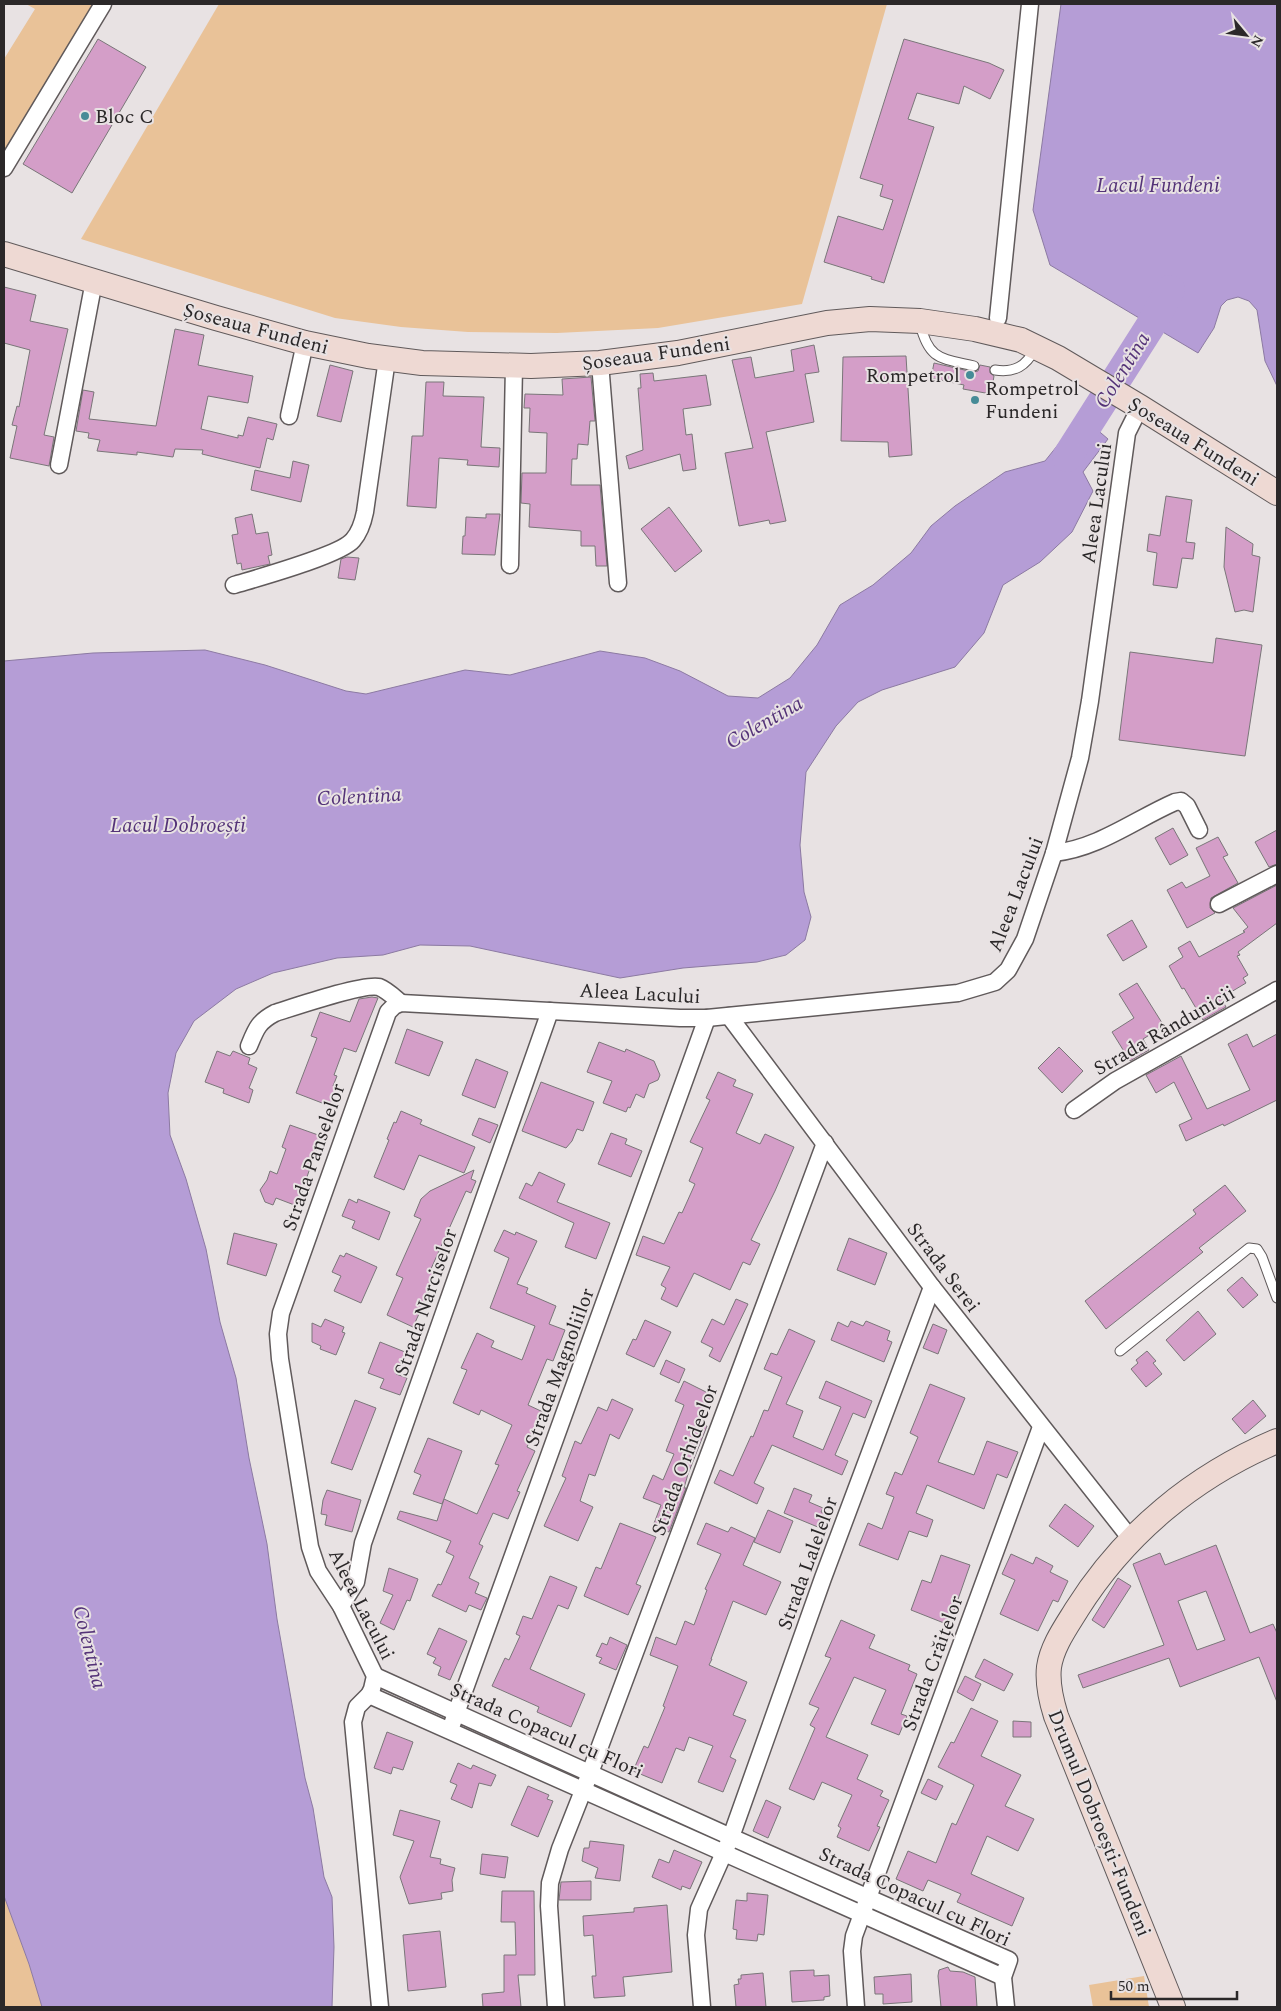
<svg xmlns="http://www.w3.org/2000/svg" width="1281" height="2011" font-family="Spectral,serif">
<rect width="100%" height="100%" fill="#e8e2e3"/>
<g fill="#e9c298">
<path d="M26,4H93L4,151V59L35,9Z"/>
<path d="M219,4H887L802,304L658,328L557,333L468,332L401,327L335,318L81,239Z"/>
<path d="M4,1896L29,1964L42,2007H4Z"/>
<path d="M1144,1976L1149,2007H1093L1089,1985Z"/>
</g>
<g fill="#b59dd6" stroke="#8c7aa2">
<path d="M1061,4H1277V386L1265,361L1257,310L1249,301L1238,297L1227,300L1221,306L1214,328L1198,353L1050,265L1033,210Z"/>
<path d="M1081,416L1108,439L1083,472L1093,491L1072,532L1040,562L1003,585L984,633L955,667L882,690L858,702L836,726L806,772L800,845L804,892L811,917L805,940L786,955L757,962L683,968L620,978L470,946L420,945L383,955L337,958L273,973L236,989L194,1021L176,1053L168,1093L170,1135L186,1179L206,1249L220,1322L236,1378L249,1458L267,1544L277,1619L305,1778L313,1808L324,1877L332,1897L334,1947L332,2007H42L29,1964L4,1896V661L93,653L205,650L265,665L346,691L366,694L465,670L510,675L600,651L645,658L680,671L728,696L758,698L790,678L817,645L840,605L873,585L911,553L931,526L955,506L1005,472L1045,461Z"/>
</g>
<g fill="none" stroke-linecap="round" stroke-linejoin="round">
<path stroke="#b59dd6" stroke-width="30" d="M1067,457L1151,325L1170,290"/>
</g>
<g fill="#d49ec8" stroke="#7a7679" fill-rule="evenodd">
<path d="M98,39L146,67L72,193L23,164Z"/>
<path d="M904,39L989,63L1004,70L990,99L964,86L959,104L917,93L908,119L934,127L884,283L871,279L872,277L824,262L838,216L883,230L893,200L880,196L883,185L860,178Z"/>
<path d="M4,287L36,295L30,321L68,329L44,435L54,437L49,466L10,458L17,426L12,425L17,406L19,407L30,350L4,343Z"/>
<path d="M175,329L204,335L198,365L253,376L248,403L208,396L201,429L238,438V435L243,436L248,417L277,424L273,440L267,438L260,468L202,454L203,450L175,449L173,457L137,452V455L97,451L100,440L88,438L89,433L76,431L83,390L94,392L89,419L156,426Z"/>
<path d="M814,345L819,372L805,374L814,422L766,432L786,521L770,524L769,520L739,526L725,453L753,448L732,360L751,357L755,378L794,371L791,350Z"/>
<path d="M906,356L912,455L889,457L888,442L841,441L843,357Z"/>
<path d="M934,363L973,372L978,371L980,365L990,367V373L994,376L991,394L963,389L964,385L931,378Z"/>
<path d="M330,365L353,371L341,422L317,416Z"/>
<path d="M653,373L654,381L706,375L711,405L683,409L686,435L692,434L696,469L683,471L680,454L629,469L626,456L643,450L638,388H641L640,374Z"/>
<path d="M591,377L595,421H590L588,445L578,444L577,459H572L571,485H600L607,566H596L595,546H581V531L529,527L530,504L521,503L522,473H546L547,433L529,432L530,408H524L525,394L563,395L562,379Z"/>
<path d="M426,382H444L443,396L484,397L481,447L500,448L499,467L467,465L468,460L439,458L436,508L407,506L412,436H423Z"/>
<path d="M293,461L309,465L301,502L251,490L255,470L290,478Z"/>
<path d="M1166,496L1192,500L1186,542L1195,543L1193,559L1182,558L1177,588L1153,585L1157,553L1147,551L1149,534L1160,536Z"/>
<path d="M669,507L702,551L675,572L641,529Z"/>
<path d="M252,514L256,534L268,532L272,555L268,556L270,564L242,570L241,563L237,564L232,535L238,534L235,518Z"/>
<path d="M486,514H500L495,555L462,554L463,536H465L466,517L486,518Z"/>
<path d="M1226,527L1253,544L1252,555L1260,557L1253,612L1244,610L1235,612L1224,567Z"/>
<path d="M347,557L359,558L355,580L338,578L341,559Z"/>
<path d="M1216,638L1262,645L1245,756L1119,740L1130,652L1213,663Z"/>
<path d="M1173,828L1188,855L1170,865L1155,838Z"/>
<path d="M1277,830V864L1269,867L1255,842Z"/>
<path d="M1218,837L1228,855L1223,857L1238,883L1211,898L1210,908L1215,913L1187,928L1167,890L1182,882L1186,888L1210,876L1196,848Z"/>
<path d="M1277,885V923L1238,952L1240,955L1237,956L1248,975L1243,978L1246,983L1221,998L1226,1007L1203,1020L1184,988L1182,989L1169,966L1183,957L1178,948L1190,941L1199,957L1245,932L1243,931L1248,927L1233,908Z"/>
<path d="M1132,920L1147,947L1123,961L1107,935Z"/>
<path d="M1137,983L1164,1026L1143,1039L1149,1050L1130,1061L1112,1032L1134,1018L1119,994Z"/>
<path d="M372,997L378,998L356,1052L344,1048L334,1075L337,1076L333,1086L337,1087L330,1106L296,1093L317,1038L311,1036L320,1012L350,1022L359,999Z"/>
<path d="M407,1029L443,1042L429,1076L395,1063Z"/>
<path d="M1247,1034L1253,1047L1277,1034V1100L1224,1126L1223,1124L1186,1141L1179,1125L1192,1119L1174,1082L1156,1093L1146,1075L1181,1056L1207,1109L1250,1090L1228,1044Z"/>
<path d="M599,1042L625,1052L626,1049L654,1061L660,1075L658,1080L649,1084L644,1098L636,1094L630,1108L628,1107L626,1112L603,1103L612,1081L587,1072Z"/>
<path d="M1059,1047L1083,1071L1062,1093L1038,1068Z"/>
<path d="M217,1051L230,1056L233,1051L250,1058L248,1064L257,1068L249,1088L253,1090L249,1103L223,1093L224,1089L205,1082Z"/>
<path d="M476,1059L508,1072L495,1108L462,1095Z"/>
<path d="M718,1072L736,1080L733,1086L753,1094L736,1133L760,1144L765,1134L794,1147L775,1191L751,1240L760,1244L750,1265L743,1262L730,1290L694,1273L677,1307L661,1299L666,1288L661,1285L670,1267L636,1255L643,1236L664,1244L679,1212L682,1213L695,1184L689,1181L703,1148L690,1142L710,1100L706,1098Z"/>
<path d="M541,1082L594,1102L583,1131L577,1129L572,1141L566,1148L522,1131Z"/>
<path d="M401,1111L422,1120L420,1124L475,1147L464,1173L419,1155L404,1190L374,1177L389,1140L387,1139L394,1122L396,1123Z"/>
<path d="M479,1118L498,1125L490,1143L472,1135Z"/>
<path d="M290,1125L321,1136L297,1206L276,1198L273,1205L265,1202L260,1190L267,1180L270,1171L277,1174L286,1149L282,1147Z"/>
<path d="M611,1133L627,1139L625,1144L642,1151L631,1177L598,1164Z"/>
<path d="M474,1170L471,1179L476,1181L471,1193L466,1191L430,1271L435,1273L427,1291L429,1292L413,1327L387,1315L403,1278L396,1275L421,1219L414,1216L421,1199L430,1191Z"/>
<path d="M539,1172L565,1184L557,1202L610,1223L596,1259L565,1247L574,1223L519,1198L526,1183L532,1186Z"/>
<path d="M1225,1185L1246,1211L1199,1248L1203,1252L1106,1329L1085,1301L1196,1214L1193,1210Z"/>
<path d="M349,1199L357,1203L358,1199L390,1212L379,1240L352,1228L355,1221L342,1216Z"/>
<path d="M504,1230L515,1235L516,1232L537,1241L517,1284L528,1288L526,1293L556,1306L549,1324L565,1330L553,1361L547,1359L528,1405L543,1412L527,1447L535,1451L517,1491L520,1492L508,1519L493,1513L479,1544L483,1546L469,1578L479,1583L475,1593L487,1598L481,1610L469,1605L466,1612L432,1596L438,1584L441,1585L454,1556L446,1552L451,1541L397,1519L400,1511L437,1521L444,1499L477,1514L499,1465L495,1464L512,1425L481,1410L479,1415L453,1403L467,1370L461,1368L477,1333L494,1341L491,1347L522,1360L535,1326L490,1308L509,1258L494,1251Z"/>
<path d="M234,1233L277,1244L266,1276L227,1264Z"/>
<path d="M849,1238L887,1253L875,1285L837,1270Z"/>
<path d="M346,1253L377,1267L361,1303L334,1291L341,1276L332,1272L340,1255L344,1257Z"/>
<path d="M1242,1277L1258,1295L1243,1308L1227,1290Z"/>
<path d="M736,1299L748,1304L720,1362L709,1356L713,1348L701,1342L712,1319L724,1325Z"/>
<path d="M1198,1311L1216,1334L1184,1361L1166,1340Z"/>
<path d="M325,1319L344,1327L342,1332L345,1333L336,1355L320,1349L321,1346L312,1342V1323L321,1327Z"/>
<path d="M645,1320L671,1332L654,1367L626,1354L633,1339L636,1340Z"/>
<path d="M851,1321L863,1326L866,1321L890,1331L887,1340L892,1342L884,1362L831,1340L838,1322L848,1327Z"/>
<path d="M933,1324L947,1330L938,1354L923,1348Z"/>
<path d="M789,1329L815,1341L786,1404L803,1411L793,1437L823,1450L841,1407L819,1398L826,1381L872,1401L865,1418L853,1413L835,1455L848,1461L842,1475L772,1445L754,1483L764,1488L757,1504L714,1483L720,1470L733,1476L751,1436L753,1437L764,1410L768,1411L782,1377L764,1369L771,1353L777,1355Z"/>
<path d="M380,1342L405,1352L396,1374L407,1378L400,1395L380,1388L384,1379L368,1373Z"/>
<path d="M1147,1351L1156,1361L1153,1363L1162,1374L1146,1387L1131,1369L1138,1363L1136,1360Z"/>
<path d="M666,1360L685,1369L679,1383L660,1374Z"/>
<path d="M684,1381L712,1395L700,1423L707,1426L688,1474L684,1488H686L669,1532L653,1526L661,1505L643,1498L653,1475L663,1480L674,1454L666,1451L684,1405L675,1401Z"/>
<path d="M930,1384L965,1398L938,1462L974,1475L987,1441L1018,1452L1007,1478L997,1474L984,1509L927,1485L916,1513L933,1520L927,1537L909,1531L898,1560L859,1545L868,1523L882,1529L894,1497L886,1494L895,1472L902,1475L918,1437L910,1433Z"/>
<path d="M612,1399L633,1409L619,1439L610,1434L595,1476L589,1474L580,1501L593,1507L578,1541L544,1526L566,1478L562,1476L575,1441L581,1444L598,1407L607,1411Z"/>
<path d="M355,1400L376,1408L352,1470L331,1463Z"/>
<path d="M1253,1400L1266,1416L1245,1434L1232,1419Z"/>
<path d="M428,1438L462,1451L442,1504L413,1494L421,1475L414,1472Z"/>
<path d="M794,1488L812,1495L809,1502L823,1508L821,1512L831,1516L825,1530L784,1513Z"/>
<path d="M327,1490L361,1500L352,1532L325,1525L327,1515L321,1514L323,1500Z"/>
<path d="M1065,1504L1094,1526L1078,1547L1049,1526Z"/>
<path d="M768,1510L793,1521L780,1553L754,1542Z"/>
<path d="M620,1523L656,1537L636,1584L641,1586L628,1615L584,1596L596,1567L601,1569Z"/>
<path d="M706,1523L728,1532L731,1527L755,1538L743,1565L781,1582L766,1615L733,1601L711,1659H712L709,1665L747,1682L733,1715L746,1720L730,1757L736,1760L723,1792L698,1782L713,1746L689,1737L684,1751L676,1748L662,1783L633,1771L644,1746L648,1748L665,1707L663,1706L678,1666L650,1655L656,1637L676,1645L685,1621L694,1625L707,1590L705,1589L721,1554L697,1544Z"/>
<path d="M1216,1545L1250,1633L1273,1624L1277,1633V1702L1259,1657L1180,1687L1169,1658L1083,1688L1078,1675L1164,1645L1133,1564L1160,1553L1165,1565ZM1206,1591L1225,1640L1197,1650L1178,1601Z"/>
<path d="M1011,1554L1033,1564L1036,1557L1053,1566L1050,1572L1068,1581L1058,1602L1053,1600L1038,1631L1000,1614L1015,1580L1002,1574Z"/>
<path d="M941,1555L970,1565L949,1625L911,1610L922,1580L931,1583Z"/>
<path d="M389,1568L418,1579L410,1601L407,1600L394,1630L380,1623L393,1595L383,1591Z"/>
<path d="M550,1576L577,1587L568,1609L558,1605L530,1669L585,1694L571,1727L537,1712L539,1707L492,1686L505,1658L509,1660L520,1636L516,1634L523,1616L532,1619Z"/>
<path d="M1118,1578L1131,1586L1104,1628L1092,1620Z"/>
<path d="M841,1620L875,1635L869,1648L910,1665L908,1670L917,1674L901,1714L907,1716L899,1735L871,1724L886,1690L854,1677L826,1737L868,1755L857,1779L883,1791L880,1796L889,1800L877,1826L880,1827L869,1851L837,1837L841,1828L838,1826L852,1795L822,1782L814,1800L789,1789L815,1728L810,1725L819,1708L809,1704L831,1658L825,1656Z"/>
<path d="M439,1628L467,1641L450,1680L438,1675L441,1667L433,1663L436,1658L427,1654Z"/>
<path d="M610,1637L627,1645L616,1670L599,1663L602,1658L596,1656L602,1643L607,1645Z"/>
<path d="M984,1659L1013,1674L1004,1691L975,1677Z"/>
<path d="M965,1676L981,1684L973,1701L957,1692Z"/>
<path d="M971,1708L998,1721L981,1756L1021,1775L1005,1806L1034,1819L1018,1851L987,1836L971,1874L1024,1898L1012,1926L957,1902L961,1894L928,1880L923,1891L896,1879L908,1851L936,1863L952,1823L956,1825L974,1785L938,1767L951,1742L954,1743Z"/>
<path d="M1013,1721L1031,1722V1737H1013Z"/>
<path d="M387,1732L413,1742L403,1770L393,1767L391,1774L374,1768Z"/>
<path d="M458,1763L471,1769L473,1765L496,1775L491,1786L479,1783L472,1808L451,1799L457,1785L450,1782Z"/>
<path d="M928,1779L943,1786L936,1800L921,1793Z"/>
<path d="M528,1786L549,1795L547,1799L553,1801L538,1837L511,1825Z"/>
<path d="M766,1800L781,1807L768,1838L753,1831Z"/>
<path d="M400,1810L440,1821L430,1857L441,1859L440,1864L455,1868L452,1880L453,1891L441,1893L442,1899L409,1904L400,1877L414,1841L393,1835Z"/>
<path d="M590,1841L624,1845L620,1881L595,1878L598,1868L582,1861L584,1848H589Z"/>
<path d="M674,1850L702,1862L690,1889L682,1886L681,1890L652,1877L659,1859L669,1863Z"/>
<path d="M482,1854L508,1857L505,1878L480,1874Z"/>
<path d="M591,1881V1900H559L561,1882Z"/>
<path d="M502,1891H534L535,1975H518L521,2007H483L482,1994L504,1992V1955H516L515,1922H501Z"/>
<path d="M747,1893L768,1895L764,1935L758,1934L757,1941L736,1939L737,1930L733,1929L736,1900L747,1901Z"/>
<path d="M667,1905L672,1972L623,1977L625,1996L594,1998L592,1976H596L593,1935L584,1936L583,1916L634,1912V1908Z"/>
<path d="M440,1931L446,1987L408,1991L403,1935Z"/>
<path d="M948,1967L950,1971L963,1972L975,1977L977,2007H941L938,1976L939,1970Z"/>
<path d="M814,1970V1976L829,1975L830,1996L824,1997V2000L792,2002L790,1971Z"/>
<path d="M763,1973L766,2007H736L734,1985L739,1984L738,1979H741V1975Z"/>
<path d="M911,1974L912,2002L883,2004V1994H875L874,1977Z"/>
</g>
<g fill="none" stroke-linecap="round" stroke-linejoin="round">
<defs>
<g id="lane">
<path d="M920,324C929,360 940,358 974,366"/>
<path d="M995,370C1015,373 1026,366 1035,349"/>
<path d="M1120,1351L1249,1248L1257,1249L1262,1257L1277,1298"/>
</g>
<g id="street">
<path d="M4,168L103,4"/>
<path d="M998,318L1030,4"/>
<path d="M600,363L618,583"/>
<path d="M289,416L305,343"/>
<path d="M59,465L94,281"/>
<path d="M510,565L514,366"/>
<path d="M234,585C257,578 341,555 353,540C360,532 363,522 365,512L387,359"/>
<path d="M1054,853C1099,848 1134,820 1175,802L1181,801L1187,806L1199,830"/>
<path d="M1219,904L1277,874"/>
<path d="M729,1016L932,1287L1131,1539"/>
<path d="M249,1046C256,1029 258,1022 275,1013C294,1007 364,983 379,987C387,990 395,998 401,1003"/>
<path d="M1074,1110L1115,1081L1277,990"/>
<path d="M341,1606L356,1582L363,1543L550,1011"/>
<path d="M375,1676L731,1837L1009,1960L1003,1977L1006,2007"/>
<path d="M369,1695L1003,1977"/>
<path d="M450,1730L707,1018"/>
<path d="M380,2007L353,1722L357,1707L369,1695L372,1689L375,1676L341,1606L318,1571L310,1547L280,1359L278,1334L281,1313L388,1012L394,1006L401,1003L680,1018H707L958,993L995,982L1008,970L1025,939L1054,853L1080,758L1090,701L1127,433L1140,407"/>
<path d="M556,2007L549,1906L550,1883L560,1849L590,1773L825,1143"/>
<path d="M702,2007L696,1935L699,1909L731,1837L823,1578L932,1287"/>
<path d="M856,2007L852,1951L854,1936L1041,1427"/>
</g>
<g id="secondary">
<path d="M4,254L216,318L305,343L368,356L422,363L531,366L600,363L678,353L827,323L870,319L920,321L975,329L1021,340L1058,358L1140,407L1277,493"/>
<path d="M1173,2007L1056,1716C1051,1700 1047,1684 1049,1667C1052,1646 1066,1627 1077,1609C1125,1533 1194,1476 1277,1441"/>
</g>
</defs>
<use href="#lane" stroke="#605a5b" stroke-width="11"/>
<use href="#street" stroke="#605a5b" stroke-width="19"/>
<use href="#secondary" stroke="#605a5b" stroke-width="26"/>
<use href="#lane" stroke="#fff" stroke-width="9"/>
<use href="#street" stroke="#fff" stroke-width="16"/>
<use href="#secondary" stroke="#eed9d3" stroke-width="24"/>
</g>
<g fill="#468b97" stroke="#e8e2e3" stroke-width="2">
<circle cx="85" cy="116" r="5"/>
<circle cx="970" cy="375" r="5"/>
<circle cx="975" cy="400" r="5"/>
</g>
<g text-anchor="middle" stroke-width="4" stroke-linejoin="round" paint-order="stroke">
<g font-size="20" fill="#2b2829" stroke="#e8e2e3" text-anchor="start">
<text x="95" y="123">Bloc C</text>
<text x="960" y="382" text-anchor="end">Rompetrol</text>
<text x="985" y="395">Rompetrol<tspan x="985" dy="23">Fundeni</tspan></text>
</g>
<g font-size="20" fill="#2b2829" stroke="#e8e2e3">
<text transform="translate(256 328) rotate(15)" y="7">Șoseaua Fundeni</text>
<text transform="translate(656 353) rotate(-8)" y="7">Șoseaua Fundeni</text>
<text transform="translate(1194 441) rotate(32)" y="7">Șoseaua Fundeni</text>
<text transform="translate(1096 503) rotate(-82)" y="7">Aleea Lacului</text>
<text transform="translate(1015 894) rotate(-69)" y="7">Aleea Lacului</text>
<text transform="translate(640 993) rotate(3)" y="7">Aleea Lacului</text>
<text transform="translate(1164 1030) rotate(-30)" y="7">Strada Rândunicii</text>
<text transform="translate(313 1157) rotate(-71)" y="7">Strada Panselelor</text>
<text transform="translate(944 1267) rotate(53)" y="7">Strada Serei</text>
<text transform="translate(425 1302) rotate(-71)" y="7">Strada Narciselor</text>
<text transform="translate(559 1367) rotate(-70)" y="7">Strada Magnoliilor</text>
<text transform="translate(684 1460) rotate(-70)" y="7">Strada Orhideelor</text>
<text transform="translate(807 1563) rotate(-70)" y="7">Strada Lalelelor</text>
<text transform="translate(362 1604) rotate(63)" y="7">Aleea Lacului</text>
<text transform="translate(932 1663) rotate(-70)" y="7">Strada Crăițelor</text>
<text transform="translate(547 1730) rotate(24)" y="7">Strada Copacul cu Flori</text>
<text transform="translate(1100 1823) rotate(68)" y="7">Drumul Dobroești-Fundeni</text>
<text transform="translate(915 1896) rotate(25)" y="7">Strada Copacul cu Flori</text>
</g>
<g font-size="21" font-style="italic" fill="#543378" stroke="#e8e2e3">
<text x="1158" y="192">Lacul Fundeni</text>
<text transform="translate(1122 370) rotate(-58)" y="7">Colentina</text>
<text transform="translate(764 722) rotate(-30)" y="7">Colentina</text>
<text transform="translate(359 796) rotate(-3)" y="7">Colentina</text>
<text x="178" y="832">Lacul Dobroești</text>
<text transform="translate(90 1647) rotate(76)" y="7">Colentina</text>
</g>
</g>
<rect width="1281" height="2011" fill="none" stroke="#2b2829" stroke-width="10"/>
<g transform="translate(1246 35) rotate(119)" stroke="#e8e2e3" stroke-width="4" paint-order="stroke">
<path d="M0-4L9 19L0 12L-9 19Z" fill="#2b2829"/>
<text y="-8" font-size="14" font-weight="bold" text-anchor="middle" fill="#2b2829">N</text>
</g>
<path d="M1111 1991v8h126v-8" fill="none" stroke="#2b2829" stroke-width="2.5"/>
<text x="1118" y="1991" font-size="15" fill="#2b2829" stroke="#e8e2e3" stroke-width="4" paint-order="stroke">50 m</text>
</svg>
